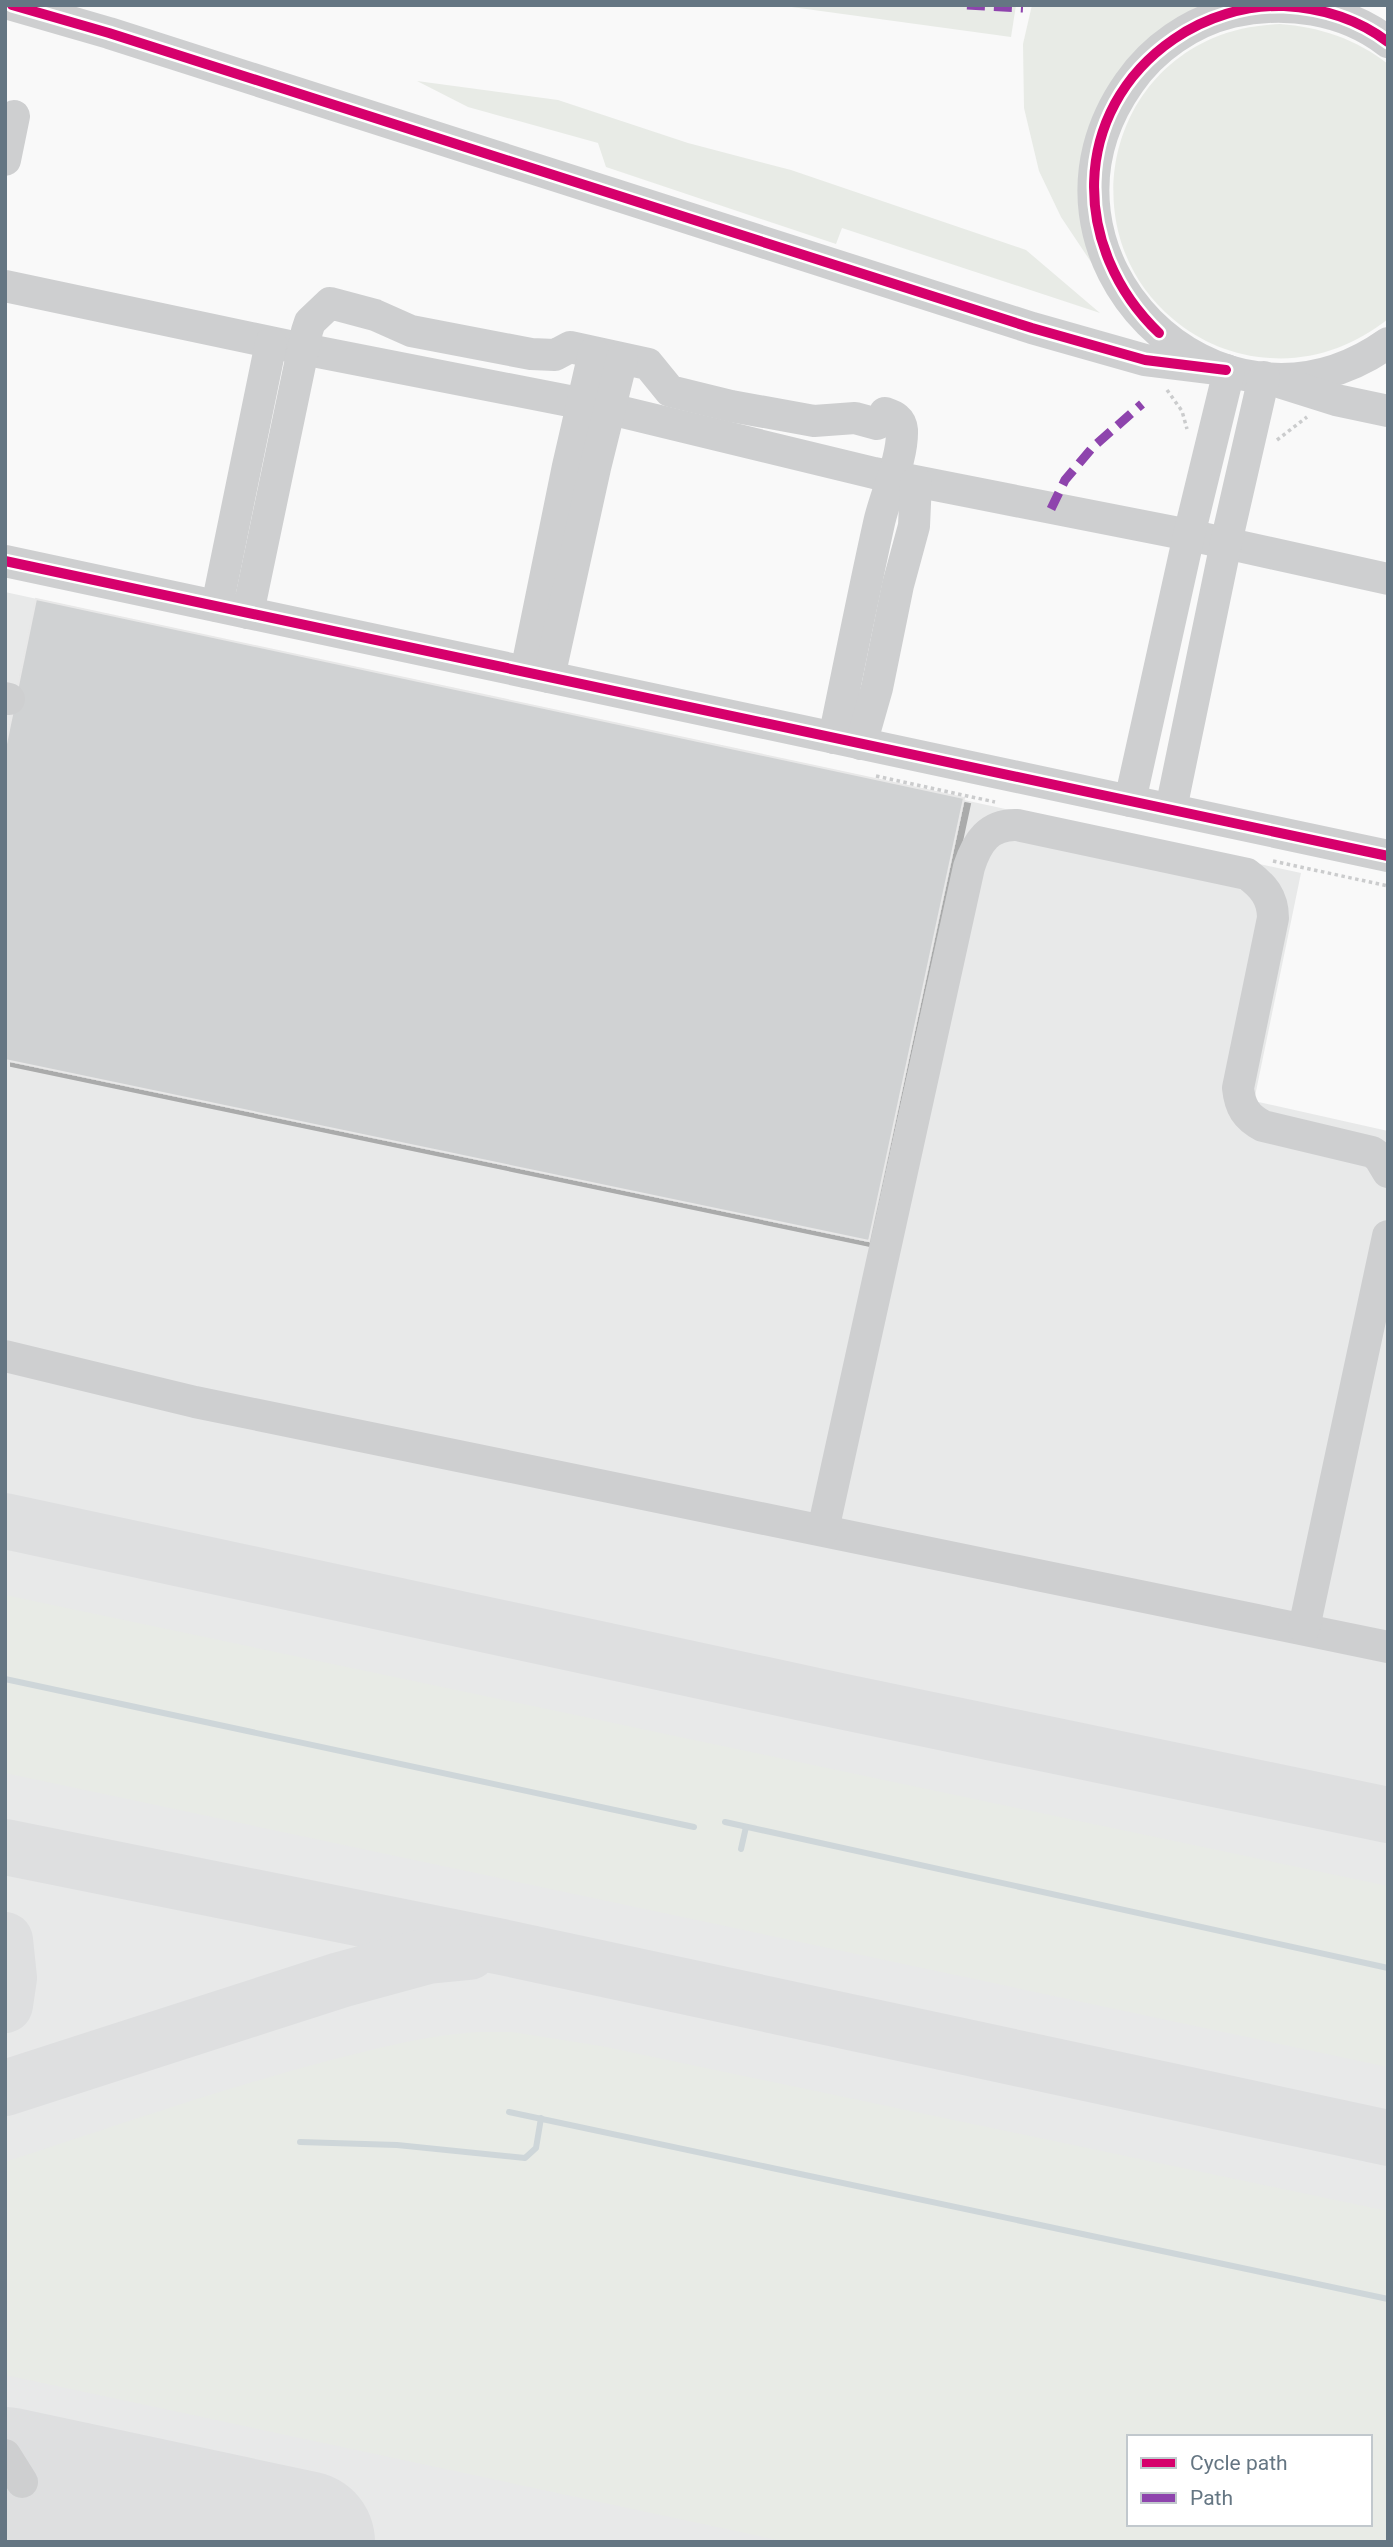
<svg xmlns="http://www.w3.org/2000/svg" width="1393" height="2547" font-family="Roboto,sans-serif">
<defs>
<filter id="shadow"><feDropShadow dx="6" dy="6" stdDeviation="0" flood-color="#0004"/></filter>
</defs>
<rect width="100%" height="100%" fill="#f9f9f9"/>
<path fill="#e8e9e9" fill-rule="evenodd" d="M5,592L1301,873L1254,1101L1388,1131V2542H5ZM1129,2437H1370V2524H1129Z"/>
<g fill="#e8ebe6" fill-rule="evenodd">
<path d="M777,5H1016L1011,37Z"/>
<path d="M1032,5H1212L1114,81L1094,117L1088,136L1082,216L1093,265L1061,217L1039,171L1024,108L1023,44Z"/>
<path d="M1280,24C1320,27 1356,39 1388,64V319C1354,346 1313,361 1270,358C1234,356 1200,342 1173,319C1079,241 1099,87 1213,38C1234,29 1257,25 1280,24Z"/>
<path d="M417,81L558,100L688,143L791,170L1026,250L1100,313L842,228L836,244L606,167L598,143L468,107Z"/>
<path d="M5,1595L1388,1886V2067L5,1773Z"/>
<path d="M479,2032H512L601,2046L1388,2211V2542H787L5,2375V2162C112,2127 218,2090 327,2061C378,2048 427,2035 479,2032ZM1129,2437H1370V2524H1129Z"/>
</g>
<g fill="none" stroke-linecap="round" stroke-linejoin="round">
<g stroke="#ced6d9" stroke-width="6">
<path d="M5,1679L694,1827"/>
<path d="M725,1822L1388,1968"/>
<path d="M741,1849L746,1827"/>
<path d="M509,2112L1388,2299"/>
<path d="M300,2142L397,2145L525,2158L536,2148L541,2118"/>
</g>
<g stroke="#dedfe0" stroke-width="56">
<path d="M5,1521L840,1701L1388,1815"/>
<path d="M5,1847L502,1947L1388,2138"/>
<path d="M5,1940L9,1978L5,2005"/>
<path d="M5,2088L340,1980L428,1956L469,1952"/>
</g>
<path stroke="#dedfe0" stroke-width="142" d="M5,2478L304,2542"/>
</g>
<path fill="#d0d2d3" stroke="#e8e8e8" stroke-width="2" filter="url(#shadow)" d="M36,599L964,798L869,1241L5,1060V749Z"/>
<g fill="none" stroke-linecap="round" stroke-linejoin="round">
<g stroke="#cbcccd" stroke-width="3.5" stroke-dasharray="3.5 3.5" stroke-linecap="butt">
<path d="M1167,390L1182,411L1187,429"/>
<path d="M1277,440L1307,417"/>
<path d="M876,776L995,802"/>
<path d="M1273,861L1388,886"/>
</g>
<g stroke="#cecfd0" stroke-width="32">
<path d="M12,5L109,33L1032,328L1145,360L1226,370"/>
<path d="M1388,42C1344,8 1285,0 1232,12C1191,22 1153,48 1129,83C1009,254 1217,464 1388,343"/>
<path d="M5,160L14,116"/>
<path d="M5,286L303,349L610,409L874,473L1189,535L1388,579"/>
<path d="M1282,383L1336,400L1388,411"/>
<path d="M5,561L1388,856"/>
<path d="M217,606L271,343"/>
<path d="M248,613L307,331L310,322L330,303L375,315L411,331L531,354L555,355L570,347L648,364L670,391L731,406L814,421L855,418L877,424L881,422L885,413C894,416 901,419 902,430C903,459 885,495 879,523C863,595 849,666 834,738"/>
<path d="M526,672L568,466L594,353"/>
<path d="M549,677L595,468L622,359"/>
<path d="M5,698L9,699"/>
<path d="M861,744L877,688L898,585L914,526L916,482"/>
<path d="M1130,801L1189,535L1229,371"/>
<path d="M1171,809L1226,543L1264,377"/>
<path d="M5,1356L195,1402L1388,1647"/>
<path d="M823,1530L969,867C977,842 989,824 1017,825L1247,874C1263,886 1273,897 1273,918L1238,1088C1240,1107 1246,1117 1263,1126L1372,1152L1379,1157L1388,1172"/>
<path d="M1304,1628L1388,1236"/>
<path d="M5,2455L22,2482"/>
</g>
<g stroke="#8e44ad" stroke-width="9" stroke-dasharray="18 9" stroke-linecap="butt">
<path d="M967,5L1023,8"/>
<path d="M1051,509L1065,480L1093,447L1142,404"/>
</g>
<defs>
<g id="cycleway">
<path d="M12,5L109,33L1032,328L1145,360L1226,370"/>
<path d="M1159,333C1071,249 1069,111 1174,39C1206,17 1245,5 1284,6C1321,8 1358,19 1388,42"/>
<path d="M5,561L1388,856"/>
</g>
</defs>
<use href="#cycleway" stroke="#fff" stroke-width="15"/>
<use href="#cycleway" stroke="#d6006c" stroke-width="10"/>
</g>
<rect width="1393" height="2547" fill="none" stroke="#657683" stroke-width="14"/>
<rect x="1127" y="2435" width="245" height="91" fill="#ffffff" stroke="#c1c8cd" stroke-width="2"/>
<rect x="1141" y="2458" width="35" height="10" fill="#d6006c" stroke="#c1c8cd" stroke-width="2"/>
<text x="1190" y="2470" font-size="21" fill="#657683">Cycle path</text>
<rect x="1141" y="2493" width="35" height="10" fill="#8e44ad" stroke="#c1c8cd" stroke-width="2"/>
<text x="1190" y="2505" font-size="21" fill="#657683">Path</text>
</svg>
